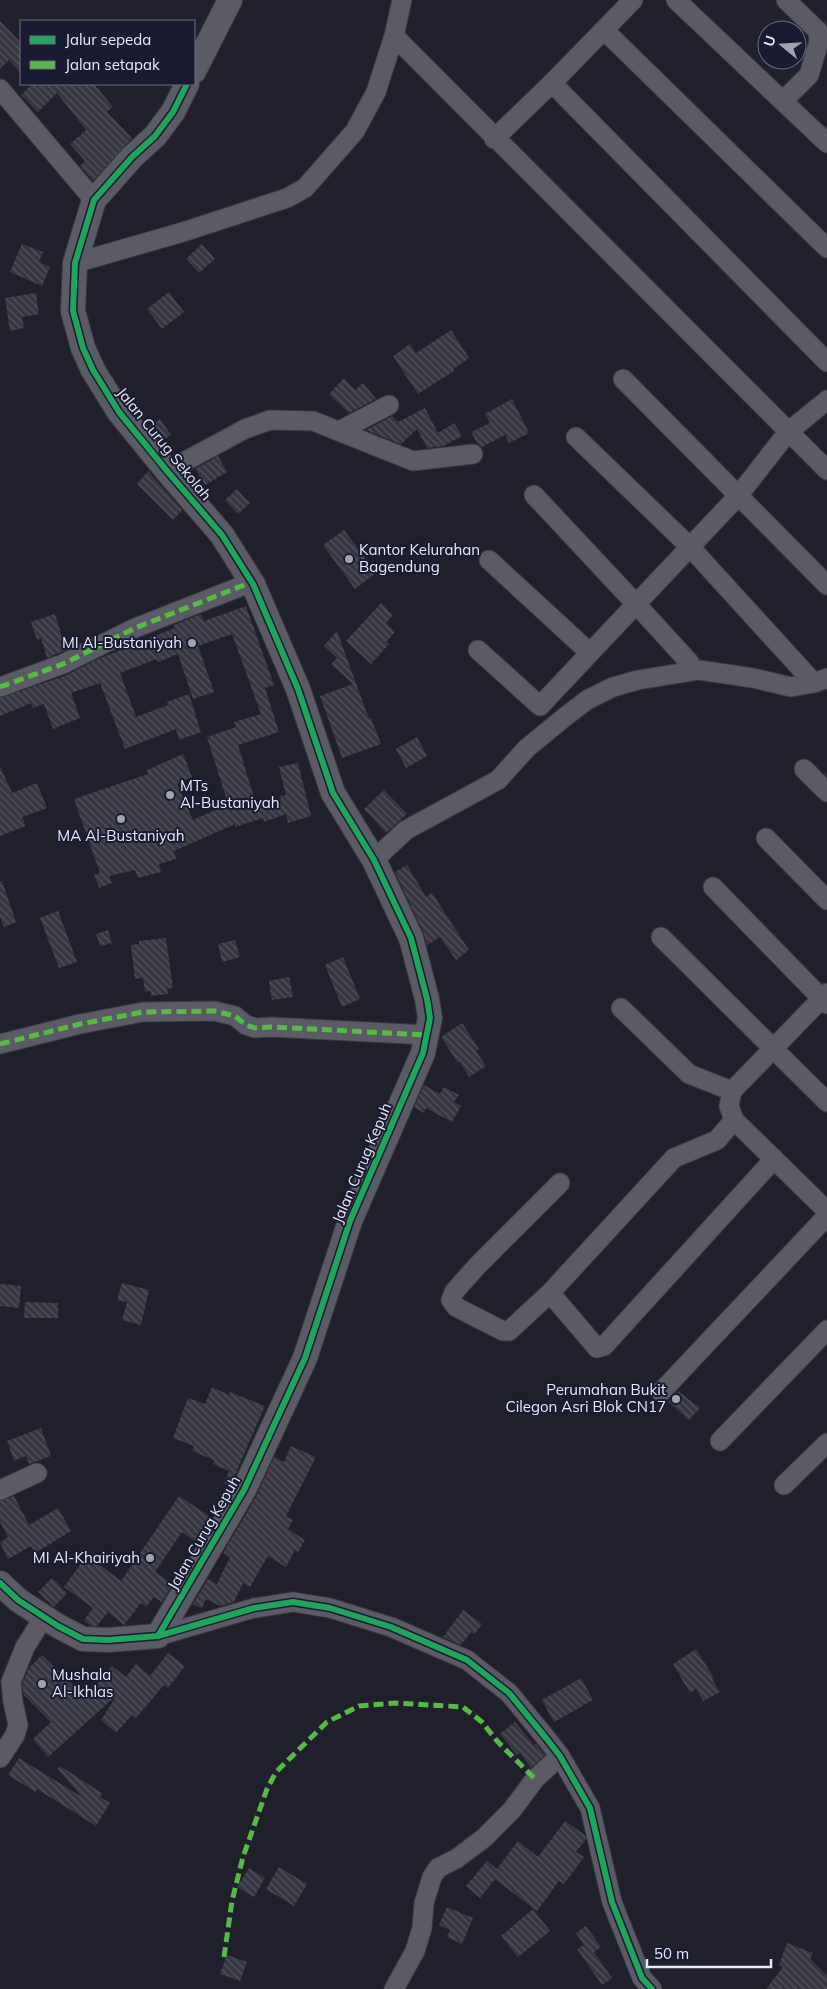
<svg xmlns="http://www.w3.org/2000/svg" width="827" height="1989" font-family="Mulish,sans-serif">
<defs>
<pattern id="building-back-hatch" width="6" height="6" patternUnits="userSpaceOnUse" patternTransform="scale(1.25)"><rect width="6" height="6" fill="#373743"/><path d="M-1 5l2 2M0 0l6 6M5-1l2 2" fill="none" stroke="#54545f"/></pattern>
</defs>
<rect width="100%" height="100%" fill="#20202c"/>
<g fill="url(#building-back-hatch)">
<path d="M0,21L21,43V73L9,60L0,69Z"/>
<path d="M32,84H94L113,107L107,112L132,138L93,181L80,166L85,161L70,144L86,130L57,93L38,112L21,95Z"/>
<path d="M22,244L43,252L39,262L50,267L42,286L10,272Z"/>
<path d="M202,244L215,259L199,273L186,259Z"/>
<path d="M169,292L184,312L162,329L147,309Z"/>
<path d="M36,293L39,314L22,317L24,328L10,331L5,298Z"/>
<path d="M451,330L469,358L453,369L454,371L418,394L393,356L410,344L416,353Z"/>
<path d="M344,378L355,390L363,383L376,399L349,413L329,394Z"/>
<path d="M512,399L529,433L509,443L505,435L482,447L477,443L471,432L490,423L485,414Z"/>
<path d="M425,408L438,433L454,423L462,436L443,446L427,448L417,429L401,444L366,430L392,416L398,422Z"/>
<path d="M160,419L171,435L161,442L149,427Z"/>
<path d="M218,456L227,472L205,485L195,469Z"/>
<path d="M148,471L182,510L173,520L137,484Z"/>
<path d="M237,489L250,503L238,514L225,500Z"/>
<path d="M344,530L376,573L355,589L323,545Z"/>
<path d="M381,603L393,615L386,623L395,632L386,642L389,644L371,664L346,641Z"/>
<path d="M246,606L274,685L265,688L279,732L238,745L257,807L281,799L280,796L286,795L279,767L298,763L311,816L288,823L286,814L264,822L263,818L235,827V824L174,851L176,859L159,864L161,872L138,878L135,870L109,876L112,883L99,888L94,875L100,873L74,799L148,774L147,770L183,754L192,777L177,784L193,820L228,804L207,737L236,727L234,722L261,714L232,634L198,646L214,692L193,699L178,654L158,662L157,659L120,673L136,717L168,705L167,702L189,694L201,732L179,740L176,729L125,749L100,683L71,693L80,718L53,729L44,704L33,708L31,703L0,716V698L67,675L100,658L150,639L149,638L175,628L174,625L201,614L204,621Z"/>
<path d="M55,614L66,650L47,658L41,638L37,640L31,622Z"/>
<path d="M337,631L369,719L371,718L381,744L342,758L320,696L353,684L331,664L337,658L324,646Z"/>
<path d="M417,737L427,756L406,768L396,749Z"/>
<path d="M0,766L12,793L37,783L47,808L22,817L26,826L0,836Z"/>
<path d="M384,790L407,814L386,833L364,809Z"/>
<path d="M407,865L426,897L432,893L469,950L456,960L440,937L427,945L423,932L395,872Z"/>
<path d="M0,881H2L16,922L4,927L0,917Z"/>
<path d="M58,911L77,962L59,968L40,918Z"/>
<path d="M108,930L112,943L100,946L96,934Z"/>
<path d="M166,938L173,988L167,989L168,994L151,996V991L145,992L143,978L135,979L131,945L139,944V941Z"/>
<path d="M235,940L240,957L222,962L218,944Z"/>
<path d="M343,957L360,999L342,1007L325,965Z"/>
<path d="M289,977L293,997L272,1000L269,981Z"/>
<path d="M462,1023L479,1049L476,1051L486,1066L469,1077L460,1062L458,1063L441,1037Z"/>
<path d="M424,1085L440,1094L444,1087L459,1095L454,1102L461,1106L452,1122L426,1108L424,1113L414,1107Z"/>
<path d="M122,1283L149,1290L141,1325L122,1320L127,1302L117,1300Z"/>
<path d="M0,1284L21,1286L19,1308L0,1306Z"/>
<path d="M25,1302L58,1303V1318H24Z"/>
<path d="M212,1387L229,1395L230,1392L265,1406L230,1486L224,1483L229,1471L213,1464L214,1460L192,1451L194,1446L173,1438L188,1398L205,1404Z"/>
<path d="M678,1391L700,1408L689,1420L668,1402Z"/>
<path d="M41,1428L51,1456L29,1464L26,1456L14,1461L7,1441Z"/>
<path d="M291,1446L316,1457L286,1516L293,1520L288,1529L305,1540L298,1552L295,1550L286,1567L268,1556L250,1587L243,1583L234,1602L220,1606L206,1599L202,1608L193,1604L208,1579L217,1584L230,1557L223,1553L256,1497L274,1457L284,1462Z"/>
<path d="M14,1496L29,1525L58,1508L71,1531L35,1553L31,1546L8,1559L0,1543L8,1537L0,1522V1501Z"/>
<path d="M179,1496L212,1518L197,1543L182,1532L155,1572L173,1584L162,1602L154,1597L146,1607L141,1603L124,1625L108,1612L97,1626H91L84,1620L93,1608L64,1587L87,1555L121,1581Z"/>
<path d="M52,1578L67,1593L54,1607L38,1592Z"/>
<path d="M463,1610L482,1624L475,1634L471,1632L461,1645L443,1637Z"/>
<path d="M696,1649L714,1678L712,1679L720,1692L703,1701L696,1689L690,1693L673,1664Z"/>
<path d="M168,1653L185,1666L168,1688L164,1685L136,1718L132,1715L116,1733L101,1720L117,1695L48,1757L33,1739L51,1722L24,1695L22,1684L29,1668L42,1655L86,1698L112,1666L126,1677L136,1664L150,1676Z"/>
<path d="M581,1678L593,1700L554,1722L542,1700Z"/>
<path d="M515,1722L534,1745L536,1744L545,1755L531,1768L520,1753L517,1755L500,1734Z"/>
<path d="M19,1758L82,1797L58,1769L60,1766L102,1793L100,1797L110,1803L96,1826L37,1789L35,1792L8,1775Z"/>
<path d="M565,1821L585,1835L586,1839L576,1852L584,1857L564,1884L559,1881L537,1911L495,1879L480,1898L466,1886L487,1861L497,1869L518,1841L538,1857Z"/>
<path d="M279,1867L307,1884L294,1906L266,1889Z"/>
<path d="M249,1868L265,1878L254,1897L237,1887Z"/>
<path d="M447,1907L473,1918L462,1944L447,1937L450,1930L439,1925Z"/>
<path d="M533,1909L550,1931L518,1957L501,1936Z"/>
<path d="M586,1926L601,1947L594,1952L612,1978L602,1985L577,1949L584,1945L576,1933Z"/>
<path d="M787,1943L813,1953L810,1959L827,1976V1989H766L783,1967L779,1965Z"/>
<path d="M227,1955L247,1962L240,1981L220,1974Z"/>
</g>
<g fill="none" stroke-linecap="round" stroke-linejoin="round">
<defs>
<g id="minor">
<path d="M402,0L394,36L827,470"/>
<path d="M676,0L827,143"/>
<path d="M605,31L827,248"/>
<path d="M552,83L827,362"/>
<path d="M0,89L94,200"/>
<path d="M783,101L809,75L819,42L818,31L786,0"/>
<path d="M494,139L552,83L633,0"/>
<path d="M75,263L183,232L287,198L305,188L355,131L376,92L394,36"/>
<path d="M623,379L827,585"/>
<path d="M339,431L389,405"/>
<path d="M576,437L690,547L814,683"/>
<path d="M167,471L245,429L270,420L313,421L413,461L473,454"/>
<path d="M534,495L636,604L690,663"/>
<path d="M489,560L590,653"/>
<path d="M478,650L540,706L738,496L788,432L827,400"/>
<path d="M0,687L63,664L135,628L252,582"/>
<path d="M804,769L827,792"/>
<path d="M766,838L827,900"/>
<path d="M374,860L406,830L498,780L527,748L566,716L587,700L613,687L638,680L699,670L753,678L791,687L814,683L827,678"/>
<path d="M713,887L827,1004"/>
<path d="M661,937L827,1102"/>
<path d="M827,993L732,1091L729,1106L734,1120L827,1211"/>
<path d="M621,1008L689,1074L732,1091"/>
<path d="M0,1044L80,1024L143,1012L214,1011L235,1016L246,1025L255,1028L271,1027L428,1035"/>
<path d="M560,1183L477,1266L454,1292L451,1300L456,1307L503,1331H509L550,1293L674,1158L717,1140L734,1120"/>
<path d="M550,1293L597,1348L604,1346L774,1159"/>
<path d="M661,1392L827,1216"/>
<path d="M720,1441L827,1330"/>
<path d="M784,1485L827,1443"/>
<path d="M0,1490L37,1473"/>
<path d="M158,1636L254,1608L293,1602L330,1608L391,1627L467,1660L509,1693L546,1738L560,1756L590,1808L612,1902L642,1978L652,1989"/>
<path d="M0,1758L15,1735L18,1725L13,1702L11,1682L25,1647L44,1617"/>
<path d="M394,1989L415,1951L422,1928L424,1903L432,1877L438,1868L456,1859L484,1838L512,1810L535,1779L560,1756"/>
</g>
<g id="tertiary">
<path d="M194,71L230,0"/>
<path d="M0,1583L18,1600L58,1626L83,1639L108,1640L158,1636L244,1490L305,1358L350,1221L423,1053L430,1018L427,999L411,938L374,860L333,793L298,689L253,584L222,535L167,471L119,412L93,370L83,348L73,311L75,263L94,200L132,157L155,136L173,112L187,84"/>
</g>
</defs>
<use href="#minor" stroke="#3b3b46" stroke-width="21"/>
<use href="#tertiary" stroke="#3b3b46" stroke-width="26"/>
<use href="#minor" stroke="#5a5b65" stroke-width="19"/>
<use href="#tertiary" stroke="#5a5b65" stroke-width="24"/>
<g stroke="#58b947" stroke-width="5" stroke-dasharray="10 5" stroke-linecap="butt">
<path d="M0,687L63,664L135,628L252,582"/>
<path d="M0,1044L80,1024L143,1012L214,1011L235,1016L246,1025L255,1028L271,1027L428,1035"/>
<path d="M224,1957L232,1901L243,1857L267,1789L276,1772L327,1722L359,1706L396,1703L463,1707L482,1722L497,1741L535,1779"/>
</g>
<defs>
<g id="cycleway">
<path d="M0,1583L18,1600L58,1626L83,1639L108,1640L158,1636L254,1608L293,1602L330,1608L391,1627L467,1660L509,1693L546,1738L560,1756L590,1808L612,1902L642,1978L652,1989"/>
<path d="M158,1636L244,1490L305,1358L350,1221L423,1053L430,1018L427,999L411,938L374,860L333,793L298,689L253,584L222,535L167,471L119,412L93,370L83,348L73,311L75,263L94,200L132,157L155,136L173,112L187,84"/>
</g>
</defs>
<use href="#cycleway" stroke="#1a1b32" stroke-width="9"/>
<use href="#cycleway" stroke="#20a55d" stroke-width="6"/>
</g>
<g fill="#a2a3b2" stroke="#1a1b32" stroke-width="2">
<circle cx="349" cy="559" r="5"/>
<circle cx="192" cy="643" r="5"/>
<circle cx="170" cy="795" r="5"/>
<circle cx="121" cy="819" r="5"/>
<circle cx="676" cy="1399" r="5"/>
<circle cx="150" cy="1558" r="5"/>
<circle cx="42" cy="1684" r="5"/>
</g>
<g text-anchor="middle" stroke-width="4" stroke-linejoin="round" paint-order="stroke">
<g font-size="15" fill="#e8eafa" stroke="#1a1b32">
<text transform="translate(164 444) rotate(51)" y="5">Jalan Curug Sekolah</text>
<text transform="translate(362 1163) rotate(-67)" y="5">Jalan Curug Kepuh</text>
<text transform="translate(204 1533) rotate(-60)" y="5">Jalan Curug Kepuh</text>
</g>
<g font-size="15" fill="#e8eafa" stroke="#1a1b32" text-anchor="start">
<text x="359" y="555">Kantor Kelurahan<tspan x="359" dy="17">Bagendung</tspan></text>
<text x="182" y="648" text-anchor="end">MI Al-Bustaniyah</text>
<text x="180" y="791">MTs<tspan x="180" dy="17">Al-Bustaniyah</tspan></text>
<text x="121" y="841" text-anchor="middle">MA Al-Bustaniyah</text>
<text x="666" y="1395" text-anchor="end">Perumahan Bukit<tspan x="666" dy="17">Cilegon Asri Blok CN17</tspan></text>
<text x="140" y="1563" text-anchor="end">MI Al-Khairiyah</text>
<text x="52" y="1680">Mushala<tspan x="52" dy="17">Al-Ikhlas</tspan></text>
</g>
</g>
<rect x="20" y="20" width="175" height="65" fill="#1a1b32" stroke="#6c6e82"/>
<rect x="30" y="36" width="25" height="8" fill="#20a55d" stroke="#6c6e82"/>
<text x="65" y="45" font-size="15" fill="#e8eafa">Jalur sepeda</text>
<rect x="30" y="61" width="25" height="8" fill="#58b947" stroke="#6c6e82"/>
<text x="65" y="70" font-size="15" fill="#e8eafa">Jalan setapak</text>
<g transform="translate(782 45) rotate(288)"><circle r="24" fill="#1a1b32" stroke="#6c6e82"/>
<path d="M0-4L9 19L0 12L-9 19Z" fill="#a2a3b2"/>
<text y="-8" font-size="14" font-weight="bold" text-anchor="middle" fill="#e8eafa">U</text>
</g>
<path d="M647 1959v8h124v-8" fill="none" stroke="#e8eafa" stroke-width="2.5"/>
<text x="654" y="1959" font-size="15" fill="#e8eafa" stroke="#1a1b32" stroke-width="4" paint-order="stroke">50 m</text>
</svg>
